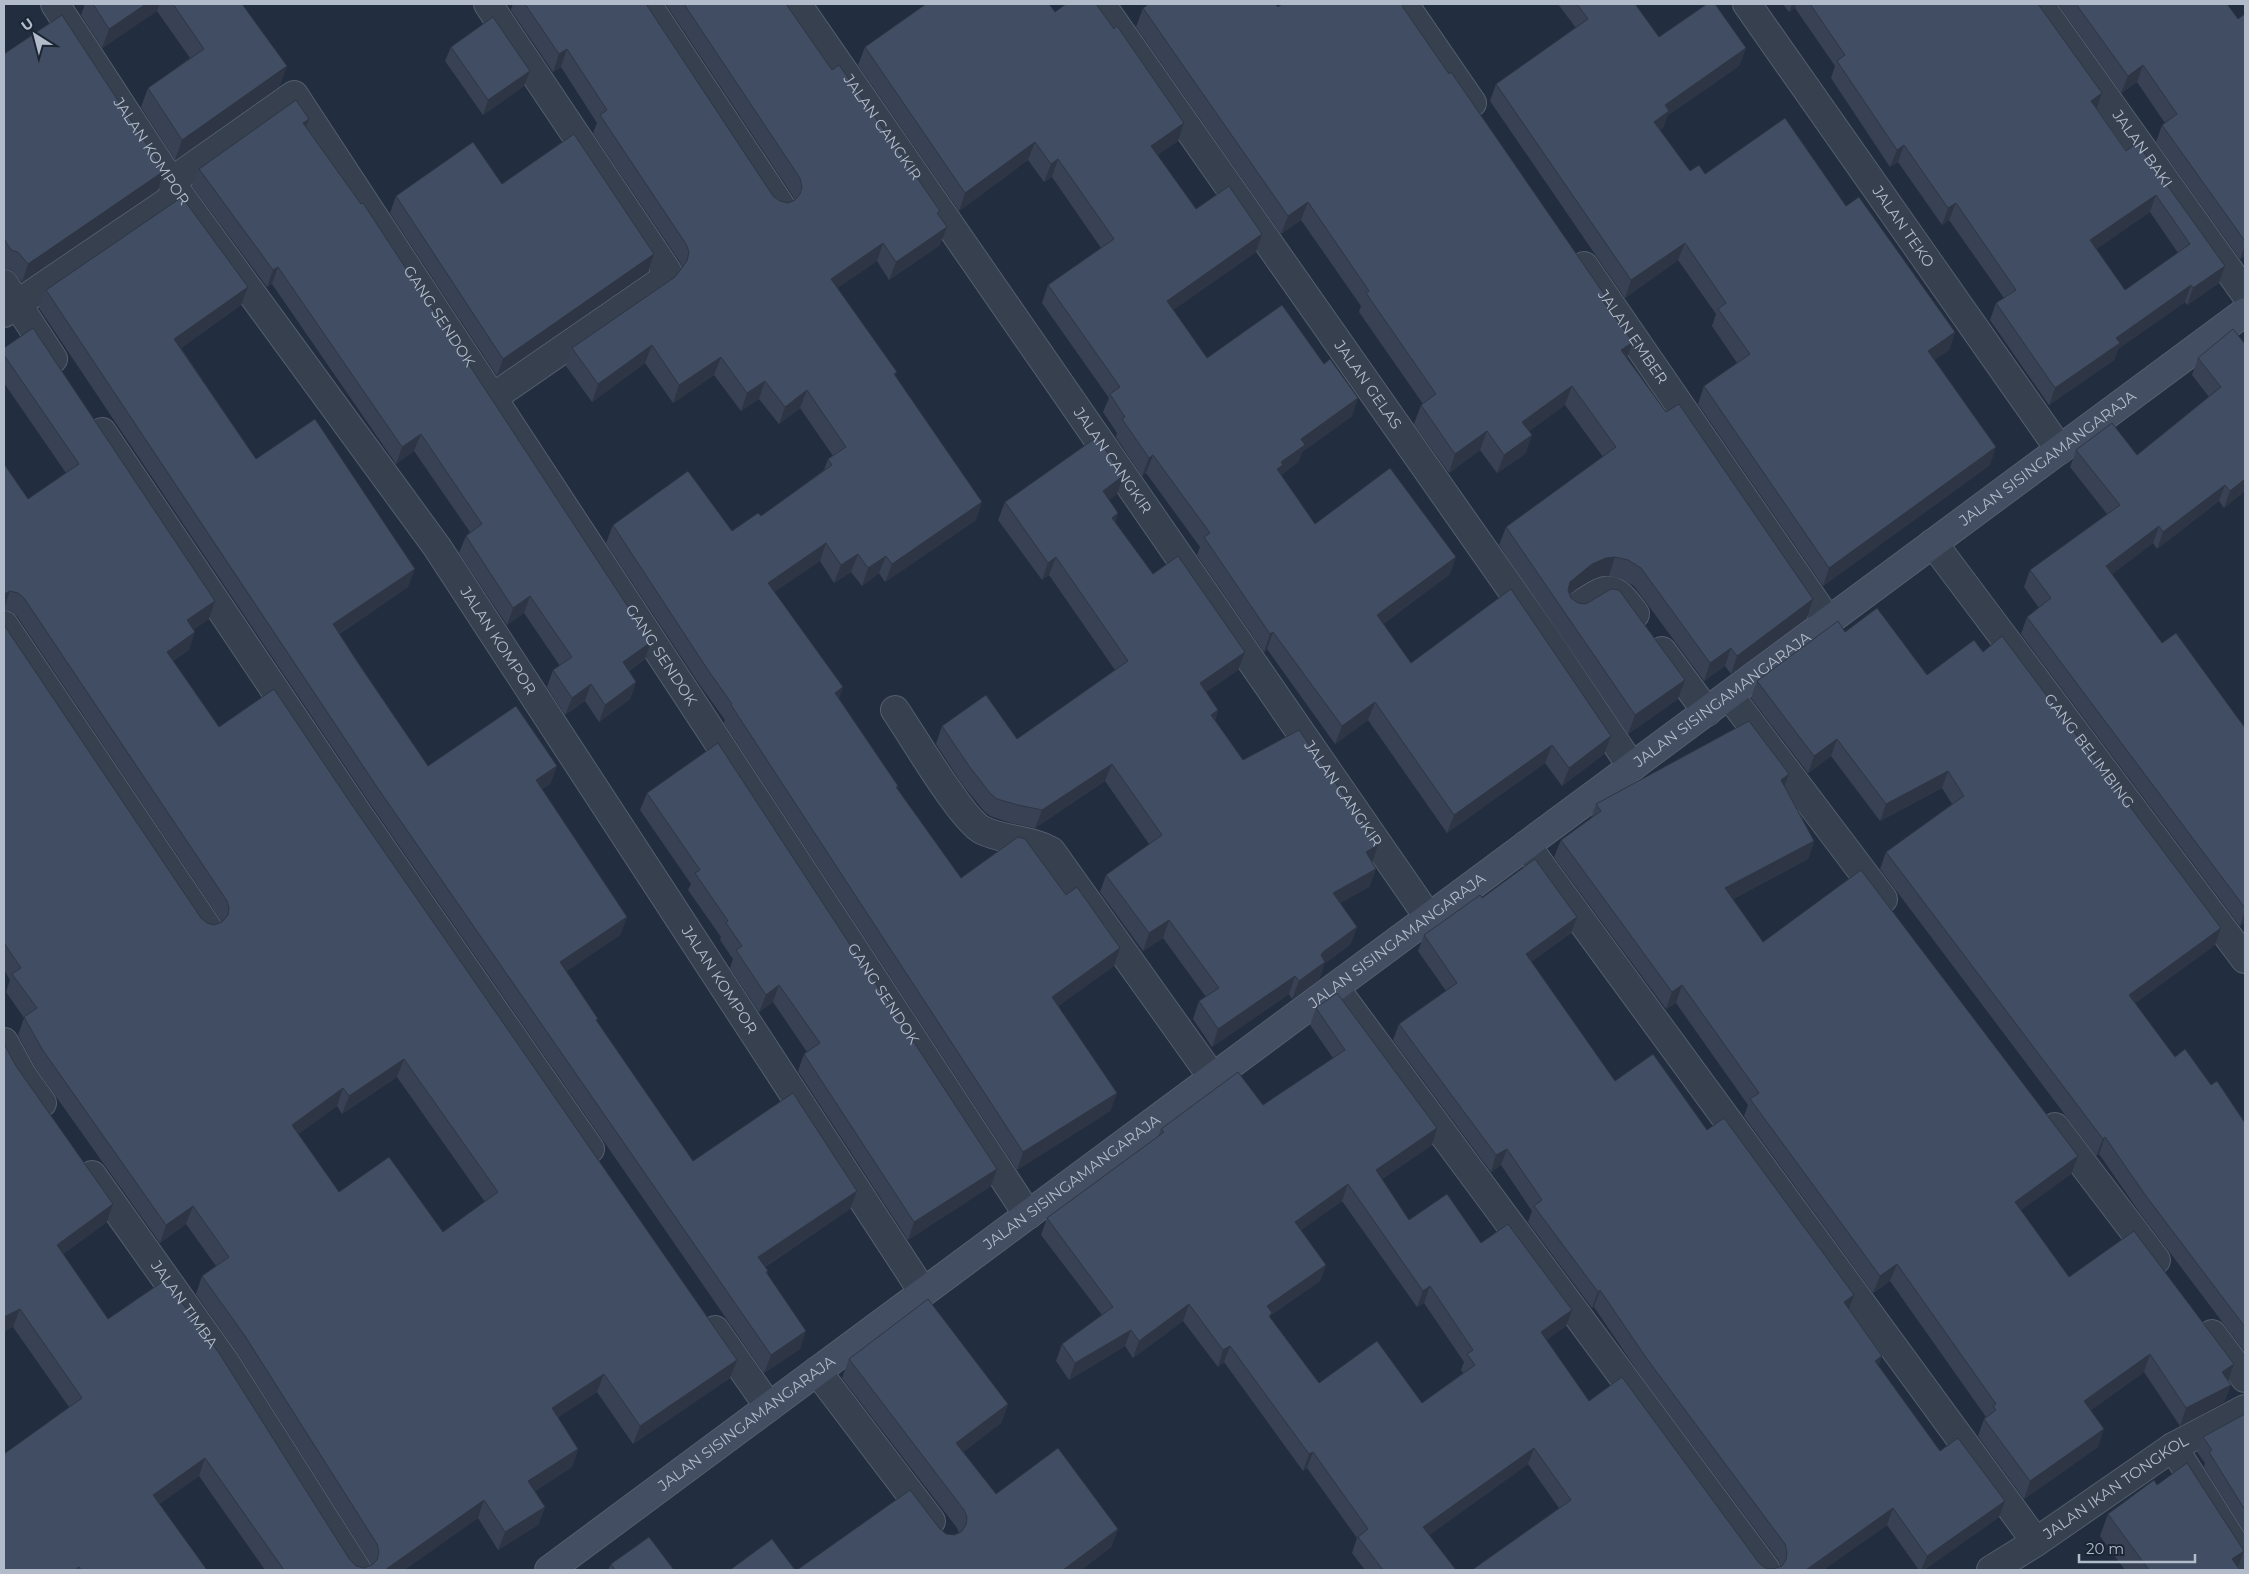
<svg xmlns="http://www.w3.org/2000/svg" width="2249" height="1574" font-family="Montserrat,sans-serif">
<rect width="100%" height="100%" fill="#222e3f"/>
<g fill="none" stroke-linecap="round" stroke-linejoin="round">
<defs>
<g id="street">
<path id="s1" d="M55,4L179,194L437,547L923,1292"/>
<path d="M488,4L667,271L660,282L492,398"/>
<path d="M647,4L780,205"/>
<path id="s2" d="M797,4L1429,918"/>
<path id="s3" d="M1101,4L1546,639L1632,767"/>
<path d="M1404,4L1472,103"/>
<path id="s4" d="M1747,4L2060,450"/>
<path id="s5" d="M2039,4L2245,293"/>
<path id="s6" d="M172,181L294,95L1028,1215"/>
<path id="s7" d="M1584,266L1828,621"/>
<path d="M4,284L53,359"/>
<path d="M4,313L179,194"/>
<path d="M102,432L358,814L590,1149"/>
<path id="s8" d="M1933,543L2245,959"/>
<path d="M1577,607C1608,586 1612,582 1635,614"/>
<path d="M4,625L207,927"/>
<path d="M1662,651L1707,712"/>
<path d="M1729,695L1883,899"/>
<path d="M895,710C911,733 961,819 982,830C1004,841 1030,839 1051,851L1213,1078"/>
<path d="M1526,845L2036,1542"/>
<path d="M1335,988L1766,1570"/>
<path d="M4,1042L22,1075L42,1103"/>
<path d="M2055,1127L2156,1260"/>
<path id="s9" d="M92,1175L225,1362L357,1570"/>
<path d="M715,1330L769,1407"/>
<path d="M2212,1334L2245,1378"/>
<path d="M817,1371L931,1521"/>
<path d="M2173,1447L2245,1561"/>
<path id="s10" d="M1991,1570L2036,1542L2173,1447L2245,1409"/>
</g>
<g id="secondary">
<path id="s11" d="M549,1570L2245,312"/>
</g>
</defs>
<use href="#street" stroke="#545e6d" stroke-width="30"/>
<use href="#secondary" stroke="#545e6d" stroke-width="30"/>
<use href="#street" stroke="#36404f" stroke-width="28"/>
<use href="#secondary" stroke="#444e62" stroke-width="28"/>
</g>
<g fill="#384254" fill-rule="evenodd">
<path d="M85,4H242L280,86L175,160L141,107L148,88L190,58L157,11L102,48L81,15Z"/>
<path d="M513,4H646L773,196L780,201L788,203L794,200L793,196L666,4H786L832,70L940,211L939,215L940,245L889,280L877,261L837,288L896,376L976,520L885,582L879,573L862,586L851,572L834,583L820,561L774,592L839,699L898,786L897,789L961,878L1066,895L1120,948L1114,966L1058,1006L1117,1093L1110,1111L1017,1170L724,723L725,720L702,688L606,543L613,525L732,531L761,516L824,470L828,459L833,456L800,408L779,424L759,399L741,411L714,375L673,403L645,363L592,402L566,366L572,348L675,277L682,268L680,262L593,133L597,123L561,67L553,72L511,10Z"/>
<path d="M1558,4H1635L1659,37L1746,48L1739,66L1667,116L1663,128L1660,130L1690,171L1846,206L1955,332L1949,350L1934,360L1990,465L1823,586L1698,404L1704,386L1737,363L1712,326L1716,314L1678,260L1625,298L1490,101L1496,84L1576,28Z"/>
<path d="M1783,4H2038L2096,109L2126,151L2225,266L2219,283L2187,305L2185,302L2118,349L2114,360L2049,405L1990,320L1996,303L2004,298L1949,220L1942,225L1898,162L1890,167L1831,78L1835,66L1795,8L1789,12ZM2150,212L2178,253L2125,290L2096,249Z"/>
<path d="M2058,4H2227L2238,19L2245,14V256L2240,259L2156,142L2162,125L2165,123L2137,82L2121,93Z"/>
<path d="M1278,7H1403L1604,302L1633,342L1627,358L1807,618L1731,674L1725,666L1704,681L1634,586L1621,579L1609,576H1599L1585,582L1570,594L1571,598L1678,699L1628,734L1499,545L1506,527L1603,457L1565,405L1529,431L1532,435L1525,454L1497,473L1480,450L1449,473L1414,424L1421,405L1423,404L1359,312L1361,306L1301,220L1281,234L1136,27L1143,8Z"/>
<path d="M1055,12L1114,29L1184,123L1178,141L1157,155L1196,209L1262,234L1256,252L1173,310L1207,358L1352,416L1302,452L1298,462L1281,475L1315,524L1450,574L1383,624L1411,663L1604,754L1562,786L1545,763L1447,833L1368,720L1335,744L1267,649L1264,652L1197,555L1200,547L1146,473L1142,476L1116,437L1117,433L1103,412L1109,398L1042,303L1048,285L1101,248L1052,177L1044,182L1028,160L959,211L858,65L865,47Z"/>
<path d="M451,47L524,86L483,115L445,61Z"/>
<path d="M4,54L158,190L22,282L11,270L4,269Z"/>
<path d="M309,119L306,127L651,642L645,659L629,671L636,682L630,699L599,722L585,701L565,715L547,687L553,670L560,666L524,613L507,625L459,553L466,536L470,532L414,451L396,464L272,284L267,287L192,186L199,169Z"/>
<path d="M396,196L654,254L648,271L497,376L390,213Z"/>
<path d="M248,287L241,305L181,348L256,459L408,587L339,634L428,766H557L550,784L542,789L627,917L620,935L566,971L597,1022L693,1161L857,1191L850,1209L765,1267L768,1271L767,1274L800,1349L764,1373L371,805L39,308L46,290Z"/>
<path d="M2245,344V491L2224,508L2219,501L2157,549L2153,543L2112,574L2162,643L2245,728V922L2240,926L2021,634L2027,617L2039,608L2024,587L2030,570L2107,514L2070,467L2076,450L2137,455L2209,397L2192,375L2198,358Z"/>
<path d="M4,348L209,619L194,629L189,650L173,661L219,727L730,1378L633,1444L597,1392L558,1417L578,1449L572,1467L535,1491L545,1507L538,1525L498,1550L478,1518L404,1570H265L199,1476L159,1504L207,1570H4L69,1407L13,1327L16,1066L113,1204L107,1222L63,1254L108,1319L350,1560L356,1566L364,1568L371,1565L370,1562L238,1354L196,1294L202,1276L216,1266L186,1224L160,1243L35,1067L18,1035L24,1018L6,992L10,980L4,970V625L201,918L207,923L214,925L221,922L220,919L17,616L11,611L4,610V464L28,499L66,473L4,383ZM397,1077L485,1202L443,1232L339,1192L298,1134L337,1106L342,1114Z"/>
<path d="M1123,476L1117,494L1109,500L1118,513L1115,522L1153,574L1245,652L1238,670L1206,692L1218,710L1215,720L1243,760L1372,862L1376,869L1369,887L1340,903L1357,927L1350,945L1324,964L1319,980L1292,999L1289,994L1212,1047L1193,1019L1199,1001L1206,997L1163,938L1143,951L1100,892L1106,875L1149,844L1105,781L1035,828L1011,823L990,816L984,811L962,784L936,744L942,726L1017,739L1115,670L1049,575L1042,580L998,520L1005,502Z"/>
<path d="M1845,632L1927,675L1983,652L2221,928L2215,945L2135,1003L2175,1057L2211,1085L2245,1123V1352L2140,1213L2099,1154L2096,1156L1880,869L1886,852L1952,804L1942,788L1880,821L1831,756L1808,773L1751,698L1757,681Z"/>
<path d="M1785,786L1814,841L1808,859L1733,899L1763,942L2078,1156L2071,1174L2021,1210L2069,1277L2234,1364L2228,1381L2231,1385L2224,1402L2180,1426L2144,1372L2091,1410L2098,1447L2024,1499L1978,1436L1984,1419L1986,1417L1890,1281L1873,1293L1744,1116L1748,1105L1676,1003L1666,1009L1554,857L1561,840L1591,818L1596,804Z"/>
<path d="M647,793L997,1169L991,1186L908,1240L798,1071L804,1054L807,1052L773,1002L759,1012L730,968L733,959L720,940L721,937L688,890L691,884L640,810Z"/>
<path d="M1482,898L1577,917L1571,933L1531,962L1615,1081L1707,1130L1854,1295L1849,1309L1879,1366L1940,1451L2005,1501L1999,1517L1924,1570H1919L1887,1525L1823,1570H1472L1559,1508L1528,1464L1429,1535L1456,1570H1365L1352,1553L1357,1538L1307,1468L1303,1471L1224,1362L1218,1367L1183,1321L1133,1358L1125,1346L1069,1380L1056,1361L1062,1344L1102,1315L1041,1235L1047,1218L1158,1136L1161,1129L1263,1105L1333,1058L1310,1025L1316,1008L1432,1145L1382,1179L1409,1220L1481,1243L1566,1326L1546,1340L1589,1401L1759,1563L1765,1568L1773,1569L1781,1566L1779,1561L1641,1376L1594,1307L1592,1308L1528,1222L1532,1211L1501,1165L1491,1172L1393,1040L1399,1024L1446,991L1418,951L1424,935ZM1342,1201L1417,1307L1424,1303L1464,1362L1461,1370L1463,1373L1422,1403L1319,1383L1270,1318L1271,1315L1320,1281L1326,1265L1301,1230Z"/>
<path d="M849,1359L1008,1404L1001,1423L963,1452L996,1494L1118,1529L1111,1547L1081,1570H797L940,1529L946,1534L954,1535L959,1533L957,1528L842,1378Z"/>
<path d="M2245,1414V1533L2204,1467L2205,1463L2197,1452L2203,1437Z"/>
<path d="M2157,1485L2244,1551L2238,1567L2240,1570H2125L2100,1536L2108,1514Z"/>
<path d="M611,1564L674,1570H608Z"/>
</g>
<g fill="#2e3645">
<path d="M146,4H160L157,11L102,48L109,29Z"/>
<path d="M1792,4H1796L1795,8L1789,12Z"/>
<path d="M1746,48L1739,66L1667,116L1663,128L1648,139L1654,122L1665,105Z"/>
<path d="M567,49L561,67L553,72L559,54Z"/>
<path d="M2143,65L2137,82L2121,93L2128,76Z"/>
<path d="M287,66L280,86L175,160L182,140Z"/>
<path d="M530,71L524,86L483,115L488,100Z"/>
<path d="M2102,93L2096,111L2091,101Z"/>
<path d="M309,119L302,136L303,123Z"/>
<path d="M1184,123L1178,141L1145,164L1151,146Z"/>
<path d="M1035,142L1028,160L959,211L965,193Z"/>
<path d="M1904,145L1898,162L1890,167L1897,150Z"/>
<path d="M1058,159L1052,177L1044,182L1051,164Z"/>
<path d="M164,171L158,190L22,282L28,264Z"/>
<path d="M2156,195L2150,212L2084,257L2090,240Z"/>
<path d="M1308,202L1301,220L1281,234L1288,216Z"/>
<path d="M1956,203L1949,220L1942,225L1948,208Z"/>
<path d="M947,227L940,245L889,280L896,262Z"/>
<path d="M1262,234L1256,252L1160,319L1167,301Z"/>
<path d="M883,243L877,261L824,297L831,279Z"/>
<path d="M1685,243L1678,260L1625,298L1631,280Z"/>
<path d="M2245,245V256L2240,259Z"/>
<path d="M654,254L648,271L497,376L503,359Z"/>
<path d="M2225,266L2219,283L2187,305L2193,288Z"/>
<path d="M278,267L272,284L267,287L273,270Z"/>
<path d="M2191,285L2185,302L2118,349L2114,360L2049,405L2055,388L2116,338Z"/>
<path d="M248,287L241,305L168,357L174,339Z"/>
<path d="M1955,332L1949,350L1921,369L1928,351Z"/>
<path d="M1633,342L1626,360L1621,350Z"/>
<path d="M652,345L645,363L592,402L598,384Z"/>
<path d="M721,357L714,375L673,403L679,385Z"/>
<path d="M765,381L759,399L741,411L747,393Z"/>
<path d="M1572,386L1565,405L1516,441L1522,422Z"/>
<path d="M807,390L800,408L779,424L785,407Z"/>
<path d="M1358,398L1352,416L1302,452L1298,462L1279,477L1277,469L1281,462L1301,439Z"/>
<path d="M1487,431L1480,450L1449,473L1455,454Z"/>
<path d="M421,434L414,451L396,464L402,447Z"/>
<path d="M1532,435L1525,454L1497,473L1504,455Z"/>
<path d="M1996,447L1990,465L1823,586L1829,568Z"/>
<path d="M1153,455L1146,473L1142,476L1149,458Z"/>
<path d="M1123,476L1117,494L1096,509L1103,491Z"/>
<path d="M2245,479V491L2224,508L2230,491Z"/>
<path d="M2225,485L2219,501L2157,549L2163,532Z"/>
<path d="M982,502L976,520L885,582L892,564Z"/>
<path d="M1118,513L1112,531V518Z"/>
<path d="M2159,526L2153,543L2100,583L2106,566Z"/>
<path d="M826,543L820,561L761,601L768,583Z"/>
<path d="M858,554L851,572L834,583L841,565Z"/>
<path d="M886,556L879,573L862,586L868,568Z"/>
<path d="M1056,557L1049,575L1042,580L1048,563Z"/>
<path d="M1456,557L1450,574L1370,633L1377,615Z"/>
<path d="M1615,557L1609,576H1599L1585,582L1563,600L1570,582L1592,564L1606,558Z"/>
<path d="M415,569L408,587L326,642L333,624Z"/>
<path d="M10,591L4,609V594Z"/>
<path d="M530,596L524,613L507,625L513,608Z"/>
<path d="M1813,599L1807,618L1731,674L1737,656Z"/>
<path d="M215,601L209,619L180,638L187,620Z"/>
<path d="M195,632L189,650L160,669L167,652Z"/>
<path d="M1273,632L1267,649L1264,652L1270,634Z"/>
<path d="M651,642L645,659L616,679L623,662Z"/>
<path d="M1731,648L1725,666L1704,681L1710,663Z"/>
<path d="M1245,652L1238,670L1193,701L1200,683Z"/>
<path d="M1685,680L1678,699L1628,734L1635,715Z"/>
<path d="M636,682L630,699L599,722L605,705Z"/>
<path d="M591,684L585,701L565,715L572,698Z"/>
<path d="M843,687L837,705L835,693Z"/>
<path d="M1375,702L1368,720L1335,744L1342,726Z"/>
<path d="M1218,710L1212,728L1211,715Z"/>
<path d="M1611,736L1604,754L1562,786L1569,768Z"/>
<path d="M1837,739L1831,756L1808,773L1814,756Z"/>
<path d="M1552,745L1545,763L1447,833L1454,815Z"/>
<path d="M1112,764L1105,781L1035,828L1042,810Z"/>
<path d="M557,766L550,784L529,798L536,780Z"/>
<path d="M1948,771L1942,788L1880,821L1886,804Z"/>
<path d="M1789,774L1782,792L1781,780Z"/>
<path d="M1814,841L1808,859L1719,906L1725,888Z"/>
<path d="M1378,845L1372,863L1366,852Z"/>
<path d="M1376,869L1369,887L1326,911L1333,893Z"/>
<path d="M2245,911V922L2240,926Z"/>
<path d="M627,917L620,935L554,980L560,962Z"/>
<path d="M1577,917L1571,933L1520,970L1526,954Z"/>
<path d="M1169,920L1163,938L1143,951L1149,933Z"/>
<path d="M1357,927L1350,945L1324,964L1319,980L1292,999L1299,981L1323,952Z"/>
<path d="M2221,928L2215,945L2123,1012L2129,995Z"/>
<path d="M1120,948L1114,966L1046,1015L1052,997Z"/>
<path d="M1295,976L1289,994L1212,1047L1218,1029Z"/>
<path d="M779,985L773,1002L759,1012L766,995Z"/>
<path d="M1682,985L1676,1003L1666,1009L1672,992Z"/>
<path d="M404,1059L397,1077L342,1114L349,1096Z"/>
<path d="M343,1088L337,1106L285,1143L292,1125Z"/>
<path d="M1117,1093L1110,1111L1017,1170L1023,1152Z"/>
<path d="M1437,1128L1432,1145L1370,1187L1376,1170Z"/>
<path d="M2105,1137L2099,1154L2096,1156L2103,1139Z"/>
<path d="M1507,1149L1501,1165L1491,1172L1496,1155Z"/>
<path d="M2078,1156L2071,1174L2009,1219L2015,1202Z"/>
<path d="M997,1169L991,1186L908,1240L914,1222Z"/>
<path d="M1348,1184L1342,1201L1289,1239L1295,1222Z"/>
<path d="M857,1191L850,1209L752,1275L758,1257Z"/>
<path d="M113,1204L107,1222L50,1263L57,1245Z"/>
<path d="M193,1206L186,1224L160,1243L166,1225Z"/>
<path d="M1897,1264L1890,1281L1873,1293L1880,1276Z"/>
<path d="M1326,1265L1320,1281L1271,1315L1266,1330L1267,1306Z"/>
<path d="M1430,1286L1424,1303L1417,1307L1423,1291Z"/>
<path d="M1600,1290L1594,1307L1592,1308L1598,1292Z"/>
<path d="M1854,1295L1848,1311L1844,1302Z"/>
<path d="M1189,1304L1183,1321L1133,1358L1139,1341Z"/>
<path d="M20,1309L13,1327L4,1332V1317Z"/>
<path d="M1572,1310L1566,1326L1535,1348L1541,1332Z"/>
<path d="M1131,1330L1125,1346L1069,1380L1075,1363Z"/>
<path d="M806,1331L800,1349L764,1373L771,1355Z"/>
<path d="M1230,1346L1224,1362L1218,1367L1223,1350Z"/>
<path d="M2150,1354L2144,1372L2078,1419L2084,1401Z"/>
<path d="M1882,1356L1876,1373L1875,1361Z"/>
<path d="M737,1360L730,1378L633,1444L640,1426Z"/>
<path d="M2234,1364L2228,1381L2222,1372Z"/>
<path d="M604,1374L597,1392L545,1426L552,1408Z"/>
<path d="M2231,1385L2224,1402L2180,1426L2186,1408Z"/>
<path d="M1008,1404L1001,1423L950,1462L956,1443Z"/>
<path d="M2104,1429L2098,1447L2024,1499L2030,1481Z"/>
<path d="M1534,1448L1528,1464L1417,1544L1423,1527Z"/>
<path d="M578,1449L572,1467L522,1499L528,1481Z"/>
<path d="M1313,1452L1307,1468L1303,1471L1309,1454Z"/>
<path d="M205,1458L199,1476L147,1513L153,1495Z"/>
<path d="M484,1500L478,1518L404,1570H385Z"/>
<path d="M2005,1501L1999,1517L1924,1570H1921L1927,1556Z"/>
<path d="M545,1507L538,1525L498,1550L505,1532Z"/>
<path d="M1893,1508L1887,1525L1823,1570H1806Z"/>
<path d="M1118,1529L1111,1547L1081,1570H1063Z"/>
<path d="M2244,1551L2237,1570L2232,1559Z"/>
</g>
<g fill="#414d62" stroke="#2e3645" fill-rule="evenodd">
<path d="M93,4H146L109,29Z"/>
<path d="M173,4H242L287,66L182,140L148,88L204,49Z"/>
<path d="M525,4H646L773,196L780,201L788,203L795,200L800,194L802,187L800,178L684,4H786L832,70L839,65L940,211L937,213L947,227L896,262L883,243L831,279L897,372L894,374L982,502L892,564L886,556L868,568L858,554L841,565L826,543L768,583L843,687L835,693L898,786L896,787L961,878L1018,837L1025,839L1066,895L1077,887L1120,948L1052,997L1117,1093L1023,1152L731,705L732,704L708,670L613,525L688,471L732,531L758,513L761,516L832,465L828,459L846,447L807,390L785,407L765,381L747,393L721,357L679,385L652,345L598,384L572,348L675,277L687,261L689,252L686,244L600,115L607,110L567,49L559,54Z"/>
<path d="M926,4H1049L1055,12L1066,4H1096L1114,29L1117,26L1184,123L1151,146L1196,209L1229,186L1262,234L1167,301L1207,358L1282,305L1324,364L1330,359L1358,398L1301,439L1305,445L1281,462L1283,465L1277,469L1315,524L1390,468L1456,557L1377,615L1411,663L1511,589L1611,736L1569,768L1552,745L1454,815L1375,702L1342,726L1273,632L1270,634L1204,537L1210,533L1153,455L1149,458L1122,419L1125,417L1110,394L1120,387L1048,285L1114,239L1058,159L1051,164L1035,142L965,193L865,47Z"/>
<path d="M1149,4H1275L1278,7L1282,4H1404L1402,6L1449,74L1451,72L1606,297L1602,300L1633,342L1621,350L1666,412L1679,404L1813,599L1737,656L1731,648L1710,663L1641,568L1628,560L1615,557L1606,558L1592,564L1570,582L1568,590L1571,598L1578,603L1586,604L1611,589L1619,590L1685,680L1635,715L1506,527L1616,447L1572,386L1522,422L1532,435L1504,455L1487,431L1455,454L1421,405L1436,394L1366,293L1369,291L1308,202L1288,216L1143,8Z"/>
<path d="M1577,4H1635L1659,37L1707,4H1715L1746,48L1665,105L1669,111L1654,122L1690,171L1699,165L1705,174L1785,118L1846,206L1859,197L1955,332L1928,351L1996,447L1829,568L1704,386L1750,354L1718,309L1726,303L1685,243L1631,280L1496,84L1588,19Z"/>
<path d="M1810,4H2038L2102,93L2091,101L2126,151L2137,143L2225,266L2193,288L2191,285L2116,338L2120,343L2055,388L1996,303L2016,290L1956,203L1948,208L1904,145L1897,150L1837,61L1845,55ZM2156,195L2190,244L2125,290L2090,240Z"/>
<path d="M2076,4H2227L2238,19L2245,14V241L2162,125L2177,114L2143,65L2128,76Z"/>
<path d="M62,15L164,171L28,264L18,252L11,250L4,239V234L5,233L4,230V54Z"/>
<path d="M493,17L530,71L488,100L451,47Z"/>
<path d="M296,100L309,119L303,123L361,204L363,203L651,642L623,662L636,682L605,705L591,684L572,698L553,670L572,657L530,596L513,608L466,536L482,524L421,434L402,447L278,267L273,270L199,169Z"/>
<path d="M574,134L654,254L503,359L396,196L473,142L502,184Z"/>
<path d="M182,197L248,287L174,339L256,459L315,419L415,569L333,624L358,663L428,766L516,706L557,766L536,780L627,917L560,962L598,1019L596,1020L693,1161L793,1093L857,1191L758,1257L768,1271L766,1272L806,1331L771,1355L377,787L46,290Z"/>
<path d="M33,328L215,601L187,620L195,632L167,652L219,727L274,689L352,805L737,1360L640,1426L604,1374L552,1408L578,1449L528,1481L545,1507L505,1532L484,1500L385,1570H284L205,1458L153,1495L207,1570H81L79,1567L75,1570H4V1454L82,1398L20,1309L4,1317V1044L16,1066L113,1204L57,1245L108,1319L165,1280L219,1353L350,1560L356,1566L364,1568L372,1565L377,1560L379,1552L377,1544L245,1336L202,1276L229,1257L193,1206L166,1225L42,1049L24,1017L37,1008L12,974L21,968L4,943V625L201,918L207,923L214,925L222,922L228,915L229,908L227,901L24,598L18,593L10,591L4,594V464L28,499L79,464L4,355V348ZM404,1059L498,1192L443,1232L389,1157L339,1192L292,1125L343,1088L349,1096Z"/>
<path d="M2233,329L2245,344V479L2230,491L2225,485L2163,532L2159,526L2106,566L2162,643L2176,633L2245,728V908L2027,617L2051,598L2030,570L2120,505L2076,450L2112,423L2137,455L2221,387L2198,358Z"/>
<path d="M1097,437L1123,476L1103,491L1118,513L1112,518L1153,574L1178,556L1245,652L1200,683L1218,710L1211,715L1243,760L1299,730L1378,845L1366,852L1376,869L1333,893L1357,927L1323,952L1321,955L1325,962L1299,981L1295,976L1218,1029L1199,1001L1219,988L1169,920L1149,933L1106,875L1162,835L1112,764L1042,810L1018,805L997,799L990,793L969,766L942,726L986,695L1017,739L1128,661L1056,557L1048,563L1005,502Z"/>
<path d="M1877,608L1927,675L1974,640L1983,652L2002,636L2221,928L2129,995L2175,1057L2185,1049L2211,1085L2217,1081L2245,1123V1327L2146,1196L2105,1137L2103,1139L1886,852L1964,796L1948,771L1886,804L1837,739L1814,756L1757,681L1838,621L1845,632Z"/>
<path d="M1749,721L1789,774L1781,780L1814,841L1725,888L1763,942L1861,870L2078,1156L2015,1202L2069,1277L2134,1231L2234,1364L2222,1372L2231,1385L2186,1408L2150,1354L2084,1401L2104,1429L2030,1481L1984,1419L1996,1410L1993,1406L1996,1404L1897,1264L1880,1276L1750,1099L1759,1093L1682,985L1672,992L1561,840L1601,811L1596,804Z"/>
<path d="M718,743L997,1169L914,1222L804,1054L820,1043L779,985L766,995L736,950L742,946L726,923L728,921L695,873L700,870L647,793Z"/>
<path d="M1535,859L1577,917L1526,954L1615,1081L1653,1054L1707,1130L1724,1118L1854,1295L1844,1302L1882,1356L1875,1361L1940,1451L1958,1438L2005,1501L1927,1556L1893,1508L1806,1570H1472L1571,1500L1534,1448L1423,1527L1456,1570H1383L1358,1537L1368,1529L1313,1452L1309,1454L1230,1346L1223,1350L1189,1304L1139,1341L1131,1330L1075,1363L1062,1344L1113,1307L1047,1218L1164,1132L1161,1129L1238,1072L1263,1105L1345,1050L1316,1008L1337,993L1437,1128L1376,1170L1409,1220L1447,1194L1481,1243L1508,1224L1572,1310L1541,1332L1589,1401L1622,1377L1759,1563L1765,1568L1773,1569L1782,1566L1786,1560L1787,1552L1785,1544L1647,1359L1600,1290L1598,1292L1534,1206L1542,1200L1507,1149L1496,1155L1399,1024L1457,983L1424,935L1480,895L1482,898ZM1348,1184L1423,1291L1430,1286L1473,1350L1467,1354L1475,1365L1422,1403L1377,1341L1319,1383L1269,1316L1272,1313L1267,1306L1326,1265L1295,1222Z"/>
<path d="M928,1299L1008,1404L956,1443L996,1494L1058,1448L1118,1529L1063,1570H797L910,1490L940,1529L946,1534L954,1535L961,1532L966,1525L967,1517L964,1510L849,1359Z"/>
<path d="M2245,1414V1510L2209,1452L2212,1450L2203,1437Z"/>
<path d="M2187,1463L2244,1551L2232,1559L2240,1570H2149L2108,1514L2154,1480L2157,1485Z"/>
<path d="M649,1537L674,1570H615L611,1564Z"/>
<path d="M772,1539L795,1570H730Z"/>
</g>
<g text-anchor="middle" stroke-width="4" stroke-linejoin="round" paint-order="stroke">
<g font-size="15" fill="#b2bbca" stroke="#1b2534">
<text dy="5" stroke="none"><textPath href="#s2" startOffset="150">JALAN CANGKIR</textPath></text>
<text dy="5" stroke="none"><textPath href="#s5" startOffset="178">JALAN BAKI</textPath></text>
<text dy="5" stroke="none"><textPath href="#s1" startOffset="176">JALAN KOMPOR</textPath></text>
<text dy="5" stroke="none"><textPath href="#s4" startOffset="272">JALAN TEKO</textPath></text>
<text dy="5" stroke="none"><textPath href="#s6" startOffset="414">GANG SENDOK</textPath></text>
<text dy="5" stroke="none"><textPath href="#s7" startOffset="86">JALAN EMBER</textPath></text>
<text dy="5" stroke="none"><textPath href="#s3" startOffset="465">JALAN GELAS</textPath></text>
<text dy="5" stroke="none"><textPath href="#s11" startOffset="1866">JALAN SISINGAMANGARAJA</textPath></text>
<text dy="5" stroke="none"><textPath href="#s2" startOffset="555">JALAN CANGKIR</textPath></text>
<text dy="5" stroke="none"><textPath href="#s1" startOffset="776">JALAN KOMPOR</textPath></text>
<text dy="5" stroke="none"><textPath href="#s6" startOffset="819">GANG SENDOK</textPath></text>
<text dy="5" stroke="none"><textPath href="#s11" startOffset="1461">JALAN SISINGAMANGARAJA</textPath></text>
<text dy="5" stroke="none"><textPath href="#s8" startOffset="260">GANG BELIMBING</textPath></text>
<text dy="5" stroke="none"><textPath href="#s2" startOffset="960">JALAN CANGKIR</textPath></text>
<text dy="5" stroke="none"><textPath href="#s11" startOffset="1056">JALAN SISINGAMANGARAJA</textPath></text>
<text dy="5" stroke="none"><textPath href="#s1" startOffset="1181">JALAN KOMPOR</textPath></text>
<text dy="5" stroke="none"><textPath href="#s6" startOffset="1224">GANG SENDOK</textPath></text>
<text dy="5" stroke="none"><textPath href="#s11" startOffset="651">JALAN SISINGAMANGARAJA</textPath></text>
<text dy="5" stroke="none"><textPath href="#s9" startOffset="159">JALAN TIMBA</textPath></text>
<text dy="5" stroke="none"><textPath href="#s11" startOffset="246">JALAN SISINGAMANGARAJA</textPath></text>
<text dy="5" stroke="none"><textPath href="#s10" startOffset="150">JALAN IKAN TONGKOL</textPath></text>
</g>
</g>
<rect width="2249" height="1574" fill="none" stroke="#b2bbca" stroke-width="10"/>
<g transform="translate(35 35) rotate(324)" stroke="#1b2534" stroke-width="4" paint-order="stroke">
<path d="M0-4L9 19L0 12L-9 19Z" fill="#b2bbca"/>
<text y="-8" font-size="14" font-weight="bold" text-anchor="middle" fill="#b2bbca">U</text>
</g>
<path d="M2079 1554v8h116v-8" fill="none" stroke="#b2bbca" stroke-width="2.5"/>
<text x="2086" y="1554" font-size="15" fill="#b2bbca" stroke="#1b2534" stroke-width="4" paint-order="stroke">20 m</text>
</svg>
